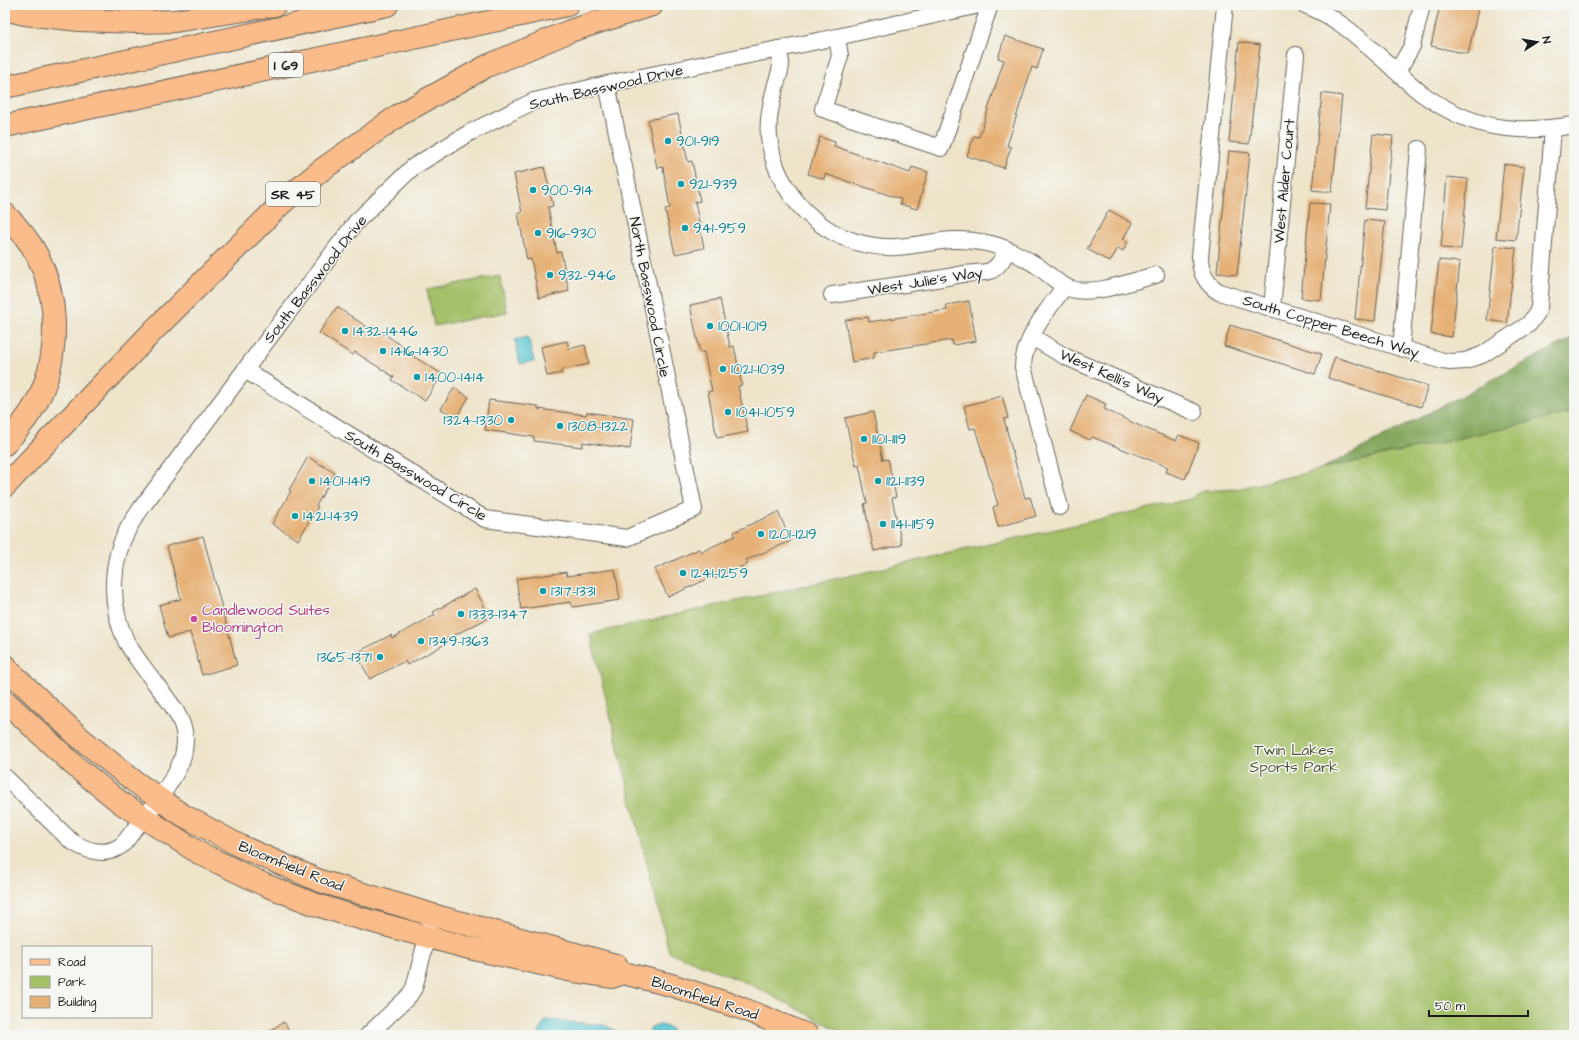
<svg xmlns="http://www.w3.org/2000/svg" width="1579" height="1040" font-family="'Architects Daughter',sans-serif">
<rect width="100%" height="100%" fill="#f6f6f2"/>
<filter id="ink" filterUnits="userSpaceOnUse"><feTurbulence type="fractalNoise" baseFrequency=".025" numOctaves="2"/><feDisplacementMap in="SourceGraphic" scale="8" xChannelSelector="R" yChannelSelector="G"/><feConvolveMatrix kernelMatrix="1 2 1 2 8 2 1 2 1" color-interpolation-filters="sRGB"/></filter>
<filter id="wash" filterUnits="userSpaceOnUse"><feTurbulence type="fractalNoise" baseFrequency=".012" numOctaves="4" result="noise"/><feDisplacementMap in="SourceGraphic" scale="16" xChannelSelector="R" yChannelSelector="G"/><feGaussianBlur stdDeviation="0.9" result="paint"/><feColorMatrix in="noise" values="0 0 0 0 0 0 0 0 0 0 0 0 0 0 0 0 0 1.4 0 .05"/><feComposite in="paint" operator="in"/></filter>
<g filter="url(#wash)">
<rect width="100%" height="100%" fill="#eee4ca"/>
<g fill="#a4c067" stroke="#606e42">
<path d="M500,276L507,312L434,326L427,289Z"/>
<path d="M1574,412V1035H848L749,984L669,952L590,634L1190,499L1202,491L1236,489Z"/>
</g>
<path fill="#83a65c" stroke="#50613c" d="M1574,337V412L1322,469Z"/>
<g fill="#5bc7d4" stroke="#3c7278">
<path d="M528,337L534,361L520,364L515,340Z"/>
<path d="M546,1020L604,1025L616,1031V1035H538Z"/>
<path d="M661,1025L670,1028L676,1035H649L651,1027Z"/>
</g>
<g id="blocks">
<g fill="#e6b176">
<path d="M1440,5H1479L1468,54L1431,46Z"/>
<path d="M1005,36L1043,49L1037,69L1032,67L1007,146L1011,147L1004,168L967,156L974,136L979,137L1004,60L998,58Z"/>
<path d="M1239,42L1260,45L1249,144L1229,142Z"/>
<path d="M1322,93L1342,96L1332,192L1312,190Z"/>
<path d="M678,114L688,162L692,161L700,201L695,202L704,248L675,254L665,209L670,208L663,167L657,168L648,120Z"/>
<path d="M1373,134L1393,136L1385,210L1365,208Z"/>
<path d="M820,137L835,142L834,146L910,173L912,167L928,172L917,209L900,204L901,199L825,174L824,179L808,174Z"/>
<path d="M1229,151L1250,153L1237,275L1217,273Z"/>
<path d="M1504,164L1524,167L1516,240L1496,238Z"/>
<path d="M544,167L553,206L548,207L557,253L561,252L569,291L539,298L531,259L527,260L518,213H522L514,174Z"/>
<path d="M1447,177L1468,179L1461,249L1441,248Z"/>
<path d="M1310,203L1330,204L1321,300L1301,298Z"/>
<path d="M1109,210L1132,223L1123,239L1128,241L1123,251L1118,248L1110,262L1087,249Z"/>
<path d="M1365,220L1385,222L1375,321L1355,319Z"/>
<path d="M1495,246L1516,248L1507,323L1487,320Z"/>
<path d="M1439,260L1460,262L1452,337L1431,334Z"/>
<path d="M720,299L730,347L734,346L742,385L738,386L748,432L717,438L708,392L712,391L704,352L700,353L690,305Z"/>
<path d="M969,301L976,341L953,345L952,340L874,352V358L852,362L845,320L868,317L869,322L947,310L946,305Z"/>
<path d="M337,307L370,329L372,326L410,351L408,353L442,374L425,401L392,380L394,377L355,352L353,355L319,333Z"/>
<path d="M1230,325L1322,354L1315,374L1224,346Z"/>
<path d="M567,341L569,349L585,345L589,364L561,370L562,373L547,376L541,347Z"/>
<path d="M1335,357L1428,386L1421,407L1328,378Z"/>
<path d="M454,388L469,397L456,418L441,409Z"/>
<path d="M1086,395L1106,404L1104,409L1140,426L1176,441L1179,435L1199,443L1185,479L1166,472L1168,467L1092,437L1090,440L1070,431Z"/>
<path d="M1002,396L1008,418L1004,419L1014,458L1025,498L1030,497L1036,516L998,527L993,507L998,505L975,428L970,429L964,406Z"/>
<path d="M489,400L538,406V409L586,415L587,412L634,419L630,449L583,442L582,447L534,441V437L485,430Z"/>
<path d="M873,412L883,460L888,459L896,497L892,498L902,545L874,551L864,504L867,503L859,465L856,466L845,418Z"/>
<path d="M308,457L335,473L316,506L318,507L298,540L272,524L291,491L289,490Z"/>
<path d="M778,512L791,541L746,560L748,564L713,579L712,577L668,597L655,569L699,549L701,552L735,536L734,532Z"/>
<path d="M203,536L237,665L202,675L190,632L168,638L159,605L181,599L167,546Z"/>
<path d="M615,569L620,600L572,607L571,602L521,609L516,579L566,572L567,576Z"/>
<path d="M475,589L490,617L447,639L449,642L407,665L405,661L370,679L356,653L391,635L392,638L435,615L433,612Z"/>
<path d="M284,1022L292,1035H262Z"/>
</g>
</g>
</g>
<g filter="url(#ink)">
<use href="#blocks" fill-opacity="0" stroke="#666259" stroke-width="1"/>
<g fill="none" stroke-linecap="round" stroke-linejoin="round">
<defs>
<g id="minor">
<path d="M1225,5L1200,257C1200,272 1206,284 1219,292L1443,361L1450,362L1465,361L1482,355L1529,324L1537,313L1539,307L1553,128"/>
<path d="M1305,5C1333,15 1355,34 1377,54C1392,67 1406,81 1421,93C1471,129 1514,135 1574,125"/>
<path d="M837,37L840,56L823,109L941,148L990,5"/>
<path d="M778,49C779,54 781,59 781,64C781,70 778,78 776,84C771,104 766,124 770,144C780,204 835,250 896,247C929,245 951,235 986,243C1004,246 1021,256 1036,265C1047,272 1058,285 1071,289C1095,296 1132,281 1156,275"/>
<path d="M1397,72L1412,46L1422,5"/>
<path d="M832,295C876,288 920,283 963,274C971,273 984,273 990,271C999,267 1003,258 1008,250"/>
<path d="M1272,308L1296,55"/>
<path d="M1032,337L1066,357L1194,412"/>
<path d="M1401,348L1419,149"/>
<path d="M245,370L485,519L627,538L694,509L607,84"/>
<path d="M1060,507L1023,367C1023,339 1049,308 1065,286"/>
<path d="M5,777L71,841C85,850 103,857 119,847C125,844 129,836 133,831C150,810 170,787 181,762C184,754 185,746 185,738C183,716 168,700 155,683C145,669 134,656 126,641C109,605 110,561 129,527C133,520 138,513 142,507L356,222L413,167L469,133L534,101L607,84L837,37L979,5"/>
<path d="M368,1035L409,996L414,988L430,926"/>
</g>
<g id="primary">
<path d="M5,667L79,737L134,781L181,814L240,846L320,881L433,915L616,965"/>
<path d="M5,701L75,766L121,803L199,853L265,885L314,904L352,916L465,947L573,971L612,977L623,973L671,985L741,1008L807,1035"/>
</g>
<g id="motorway">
<path d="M5,9L25,14L79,20L137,22L175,21L275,5"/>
<path d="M5,87L387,5"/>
<path d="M5,126L567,5"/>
<path d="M5,214C17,226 29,240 37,255C60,300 60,361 35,405C27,420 16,431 5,444"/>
<path d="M5,486L154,330L282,203L320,171L399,115L487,66L570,31L652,5"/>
<path d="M5,665L9,671"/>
</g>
</defs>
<use href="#minor" stroke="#666259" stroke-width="18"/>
<use href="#primary" stroke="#666259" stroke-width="24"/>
<use href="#motorway" stroke="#666259" stroke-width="24"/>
<use href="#minor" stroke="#fff" stroke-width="16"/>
<use href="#primary" stroke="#f9bc8a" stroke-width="22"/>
<use href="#motorway" stroke="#f9bc8a" stroke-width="22"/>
</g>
</g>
<g fill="#0f9aa8" stroke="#f6f6f2" stroke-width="1.5">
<circle cx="668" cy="141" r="4"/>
<circle cx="681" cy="184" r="4"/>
<circle cx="533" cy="190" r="4"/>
<circle cx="685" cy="228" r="4"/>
<circle cx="538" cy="233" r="4"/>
<circle cx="550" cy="275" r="4"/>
<circle cx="710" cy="326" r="4"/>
<circle cx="345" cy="331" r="4"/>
<circle cx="383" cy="351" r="4"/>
<circle cx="723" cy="369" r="4"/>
<circle cx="417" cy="377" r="4"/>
<circle cx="728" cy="412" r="4"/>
<circle cx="511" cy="420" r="4"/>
<circle cx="560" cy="426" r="4"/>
<circle cx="864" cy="439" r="4"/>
<circle cx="312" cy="481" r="4"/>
<circle cx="878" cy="481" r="4"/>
<circle cx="295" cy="516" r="4"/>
<circle cx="883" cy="524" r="4"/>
<circle cx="761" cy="534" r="4"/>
<circle cx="683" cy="573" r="4"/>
<circle cx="543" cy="591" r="4"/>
<circle cx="461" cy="614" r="4"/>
<circle cx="421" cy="641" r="4"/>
<circle cx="380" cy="657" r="4"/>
</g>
<circle fill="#d1479c" stroke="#f6f6f2" stroke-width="1.5" cx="194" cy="619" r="4"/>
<g text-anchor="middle" stroke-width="3" stroke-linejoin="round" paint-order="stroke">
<g fill="#f6f6f2" stroke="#5d5d5c" stroke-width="1">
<rect x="269" y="53" width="34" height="24" rx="3"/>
<rect x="266" y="182" width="54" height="24" rx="3"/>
</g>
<g font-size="14" font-weight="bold" fill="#1c1c1c">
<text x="286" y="70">I 69</text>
<text x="293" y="199">SR 45</text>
</g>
<g font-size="15" fill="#1c1c1c" stroke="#f6f6f2">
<text transform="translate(606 87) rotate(-13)" y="5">South Basswood Drive</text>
<text transform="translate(1284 181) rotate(-85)" y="5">West Alder Court</text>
<text transform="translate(315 279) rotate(-52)" y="5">South Basswood Drive</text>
<text transform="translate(925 281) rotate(-9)" y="5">West Julie's Way</text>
<text transform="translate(650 297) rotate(79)" y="5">North Basswood Circle</text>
<text transform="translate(1331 326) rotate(17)" y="5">South Copper Beech Way</text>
<text transform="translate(1112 376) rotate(24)" y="5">West Kelli's Way</text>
<text transform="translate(416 475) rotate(31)" y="5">South Basswood Circle</text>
<text transform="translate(291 866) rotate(22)" y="5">Bloomfield Road</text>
<text transform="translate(705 998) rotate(18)" y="5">Bloomfield Road</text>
</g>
<g font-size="15" fill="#0d838f" stroke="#f6f6f2" text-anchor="start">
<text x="676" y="146">901-919</text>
<text x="689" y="189">921-939</text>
<text x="541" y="195">900-914</text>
<text x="693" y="233">941-959</text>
<text x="546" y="238">916-930</text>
<text x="558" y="280">932-946</text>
<text x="718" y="331">1001-1019</text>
<text x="353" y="336">1432-1446</text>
<text x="391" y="356">1416-1430</text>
<text x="731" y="374">1021-1039</text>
<text x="425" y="382">1400-1414</text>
<text x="736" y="417">1041-1059</text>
<text x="503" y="425" text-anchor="end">1324-1330</text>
<text x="568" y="431">1308-1322</text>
<text x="872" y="444">1101-1119</text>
<text x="320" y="486">1401-1419</text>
<text x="886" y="486">1121-1139</text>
<text x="303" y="521">1421-1439</text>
<text x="891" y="529">1141-1159</text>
<text x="769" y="539">1201-1219</text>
<text x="691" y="578">1241-1259</text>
<text x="551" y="596">1317-1331</text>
<text x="469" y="619">1333-1347</text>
<text x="429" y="646">1349-1363</text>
<text x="372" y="662" text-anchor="end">1365-1371</text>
</g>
<g font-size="15" fill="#b23c85" stroke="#f6f6f2" text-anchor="start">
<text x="202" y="615">Candlewood Suites<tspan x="202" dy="17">Bloomington</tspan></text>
</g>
<g font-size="15" fill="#4c5536" stroke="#f6f6f2">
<text x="1294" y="755">Twin Lakes<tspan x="1294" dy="17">Sports Park</tspan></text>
</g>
</g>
<rect width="1579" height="1040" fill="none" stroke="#f6f6f2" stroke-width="20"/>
<rect x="22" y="946" width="130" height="72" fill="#f6f6f2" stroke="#9f9f9c"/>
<rect x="30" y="959" width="20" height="6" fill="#f9bc8a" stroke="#9f9f9c"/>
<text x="58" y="966" font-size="12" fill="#1c1c1c">Road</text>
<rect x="30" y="976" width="20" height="12" fill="#a4c067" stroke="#9f9f9c"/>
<text x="58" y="986" font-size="12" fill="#1c1c1c">Park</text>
<rect x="30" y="996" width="20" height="12" fill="#e6b176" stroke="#9f9f9c"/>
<text x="58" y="1006" font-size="12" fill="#1c1c1c">Building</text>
<g transform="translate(1537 42) rotate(78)" stroke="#f6f6f2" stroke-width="3" paint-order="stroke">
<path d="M0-3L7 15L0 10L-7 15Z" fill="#1c1c1c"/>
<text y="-6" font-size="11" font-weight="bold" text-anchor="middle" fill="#1c1c1c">N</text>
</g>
<path d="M1429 1010v6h99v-6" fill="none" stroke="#1c1c1c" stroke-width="2"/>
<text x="1435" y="1010" font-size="12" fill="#1c1c1c" stroke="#f6f6f2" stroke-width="3" paint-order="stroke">50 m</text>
</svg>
